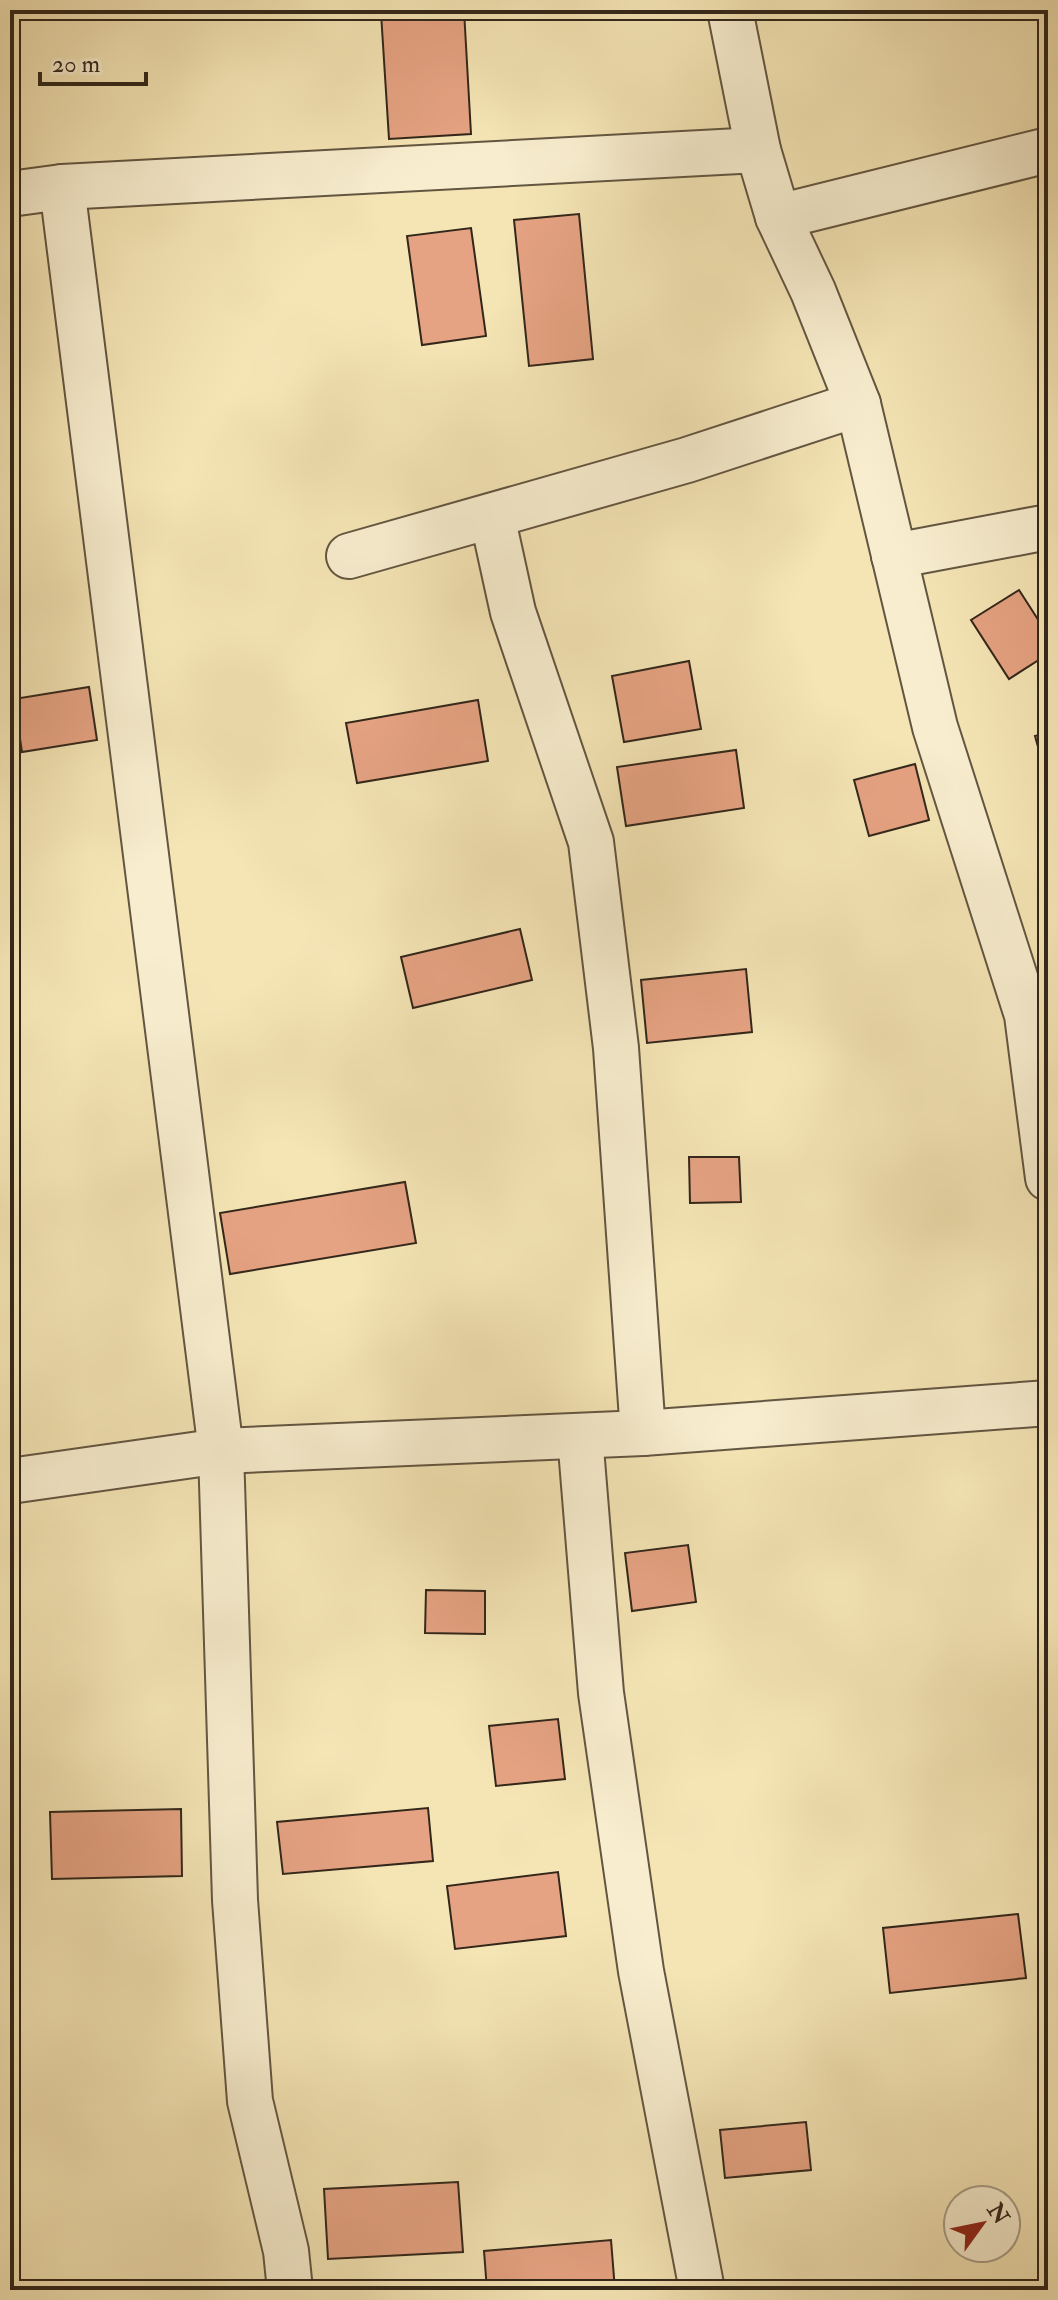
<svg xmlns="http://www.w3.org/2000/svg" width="1058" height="2300" font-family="'IM FELL Double Pica',serif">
<rect width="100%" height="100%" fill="#f5e5b5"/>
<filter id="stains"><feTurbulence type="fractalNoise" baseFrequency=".0025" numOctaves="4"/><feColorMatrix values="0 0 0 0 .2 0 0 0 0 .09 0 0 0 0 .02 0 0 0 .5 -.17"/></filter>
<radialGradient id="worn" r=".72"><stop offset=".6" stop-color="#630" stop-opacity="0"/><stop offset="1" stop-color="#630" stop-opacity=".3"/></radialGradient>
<g fill="#e6a383" stroke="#32271a" stroke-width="2">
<path d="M464,10L471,134L389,139L381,13Z"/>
<path d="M579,214L593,359L529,366L514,220Z"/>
<path d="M471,228L486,336L422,345L407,236Z"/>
<path d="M1019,590L1048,635V654L1009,679L971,620Z"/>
<path d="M689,661L701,729L624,742L612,676Z"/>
<path d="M89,687L97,740L22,752L14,699Z"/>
<path d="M478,700L488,761L357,783L346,723Z"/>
<path d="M1048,733V783L1035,736Z"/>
<path d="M736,750L744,808L626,826L617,767Z"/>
<path d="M915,764L929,820L869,836L854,780Z"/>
<path d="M520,929L532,980L413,1008L401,957Z"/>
<path d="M746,969L752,1032L647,1043L641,980Z"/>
<path d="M689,1157H739L741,1202L690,1203Z"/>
<path d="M405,1182L416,1243L230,1274L220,1213Z"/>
<path d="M688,1545L696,1602L632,1611L625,1553Z"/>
<path d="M13,1560L20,1633L10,1634V1561Z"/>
<path d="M426,1590L485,1591V1634L425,1633Z"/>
<path d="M558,1719L565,1779L496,1786L489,1726Z"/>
<path d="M428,1808L433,1861L283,1874L277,1822Z"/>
<path d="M181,1809L182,1876L52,1879L50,1812Z"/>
<path d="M558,1872L566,1936L455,1949L447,1886Z"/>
<path d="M1018,1914L1026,1978L890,1993L883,1928Z"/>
<path d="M806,2122L811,2170L725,2178L720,2130Z"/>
<path d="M458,2182L463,2252L328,2259L324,2189Z"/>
<path d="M611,2240L615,2290H487L484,2251Z"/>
</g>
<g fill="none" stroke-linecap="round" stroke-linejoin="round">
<defs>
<g id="minor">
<path d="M730,10L758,150L778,217L813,291L858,404L935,727L1027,1015L1048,1178"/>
<path d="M62,187L221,1451L235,1900L250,2101L286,2251L290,2290"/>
<path d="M10,194L62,187L758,150"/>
<path d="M778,217L1048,150"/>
<path d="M492,516L513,612L591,842L616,1048L643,1433"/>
<path d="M349,556L687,460L858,404"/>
<path d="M894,556L1048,527"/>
<path d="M580,1436L601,1693L641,1971L702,2290"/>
<path d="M10,1481L221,1451L643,1433L1048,1403"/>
</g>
</defs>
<use href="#minor" stroke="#635641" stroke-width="48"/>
<use href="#minor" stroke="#f8eecf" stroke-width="44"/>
</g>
<rect width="1058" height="2300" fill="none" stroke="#f5e5b5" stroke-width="40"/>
<rect x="12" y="12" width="1034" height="2276" fill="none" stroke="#32271a" stroke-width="4"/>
<rect x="20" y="20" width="1018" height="2260" fill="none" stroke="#32271a" stroke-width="2"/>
<g transform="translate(982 2224) rotate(57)"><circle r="38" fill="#f8eecf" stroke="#a99e87" stroke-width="2"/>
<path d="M0-6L14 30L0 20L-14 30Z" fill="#8f2418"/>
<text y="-12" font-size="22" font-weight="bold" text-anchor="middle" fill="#32271a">N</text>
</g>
<path d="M40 72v12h106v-12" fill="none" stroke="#32271a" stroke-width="4"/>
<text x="52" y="72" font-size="24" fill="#32271a" stroke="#f8eecf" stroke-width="6" paint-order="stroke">20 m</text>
<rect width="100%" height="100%" filter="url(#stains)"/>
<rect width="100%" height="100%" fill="url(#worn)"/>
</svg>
